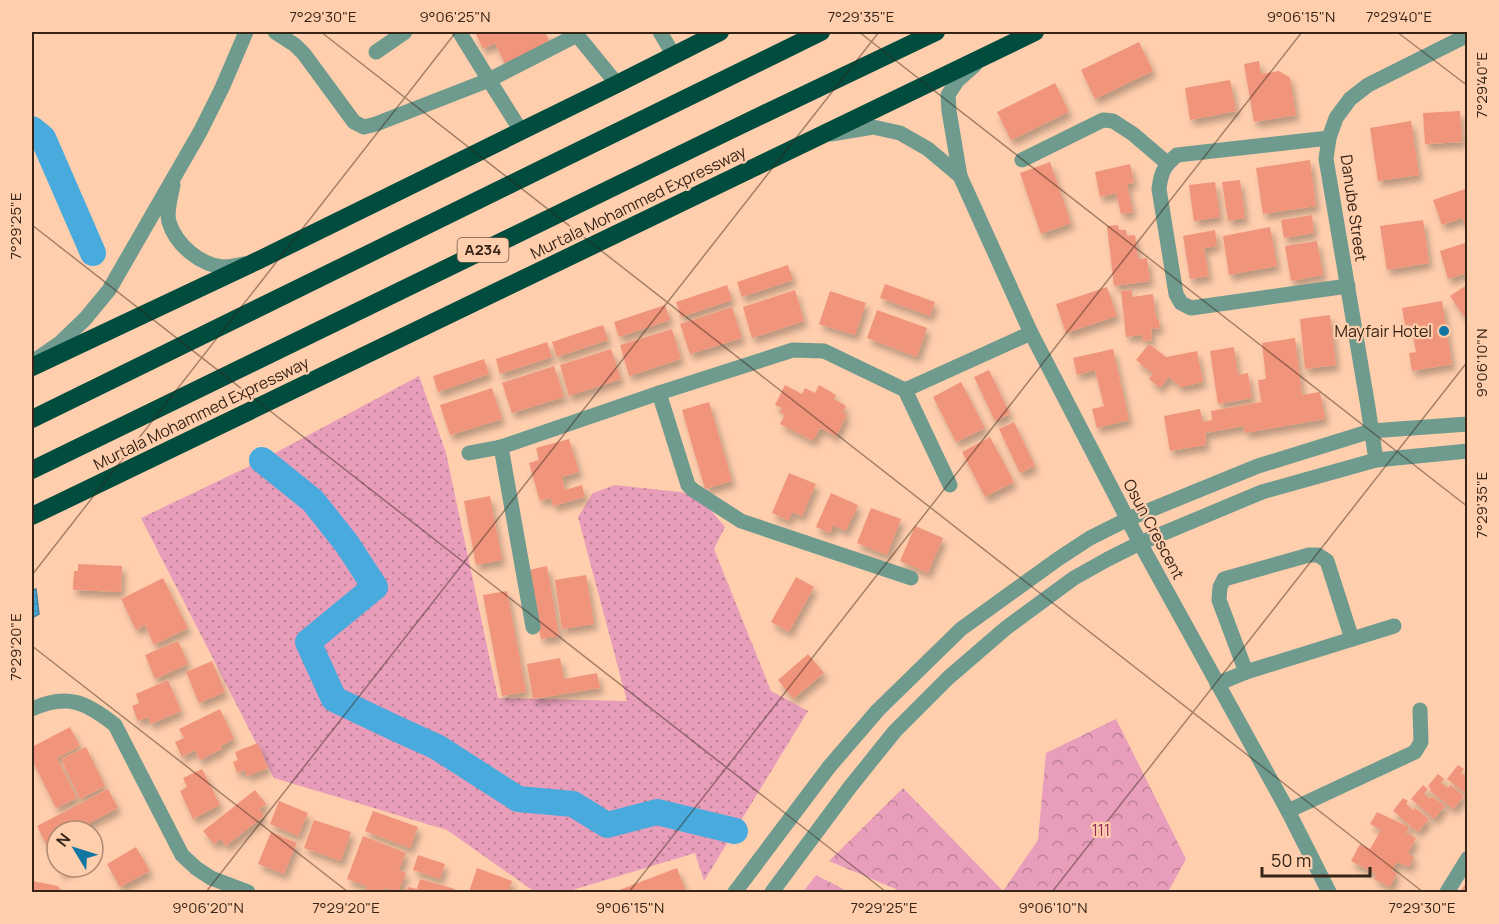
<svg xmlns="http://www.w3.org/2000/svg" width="1499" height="924" font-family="Manrope,sans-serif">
<defs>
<pattern id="grass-dots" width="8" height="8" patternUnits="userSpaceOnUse" patternTransform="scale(1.5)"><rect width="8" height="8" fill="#e89eba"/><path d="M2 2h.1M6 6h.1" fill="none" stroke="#bd8196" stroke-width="1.8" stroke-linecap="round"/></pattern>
<pattern id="forest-crowns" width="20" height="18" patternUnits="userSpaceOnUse" patternTransform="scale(1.5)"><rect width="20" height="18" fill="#e89eba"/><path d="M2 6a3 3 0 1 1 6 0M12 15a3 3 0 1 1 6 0" fill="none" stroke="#bd8196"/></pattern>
<pattern id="water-rules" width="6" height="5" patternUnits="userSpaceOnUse" patternTransform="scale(1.5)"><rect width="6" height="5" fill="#48aadd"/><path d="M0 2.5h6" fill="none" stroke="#3d8ab2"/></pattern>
<filter id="shadow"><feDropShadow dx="3.5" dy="6" stdDeviation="3" flood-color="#0004"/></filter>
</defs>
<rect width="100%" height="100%" fill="#ffcead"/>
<path fill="url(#grass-dots)" d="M419,376L446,453L498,698L627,701L578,517L593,493L615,485L697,494L725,527L714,549L771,691L808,711L704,881L695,853L566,892H535L447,830L274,778L141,518L262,460Z"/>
<g fill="url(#forest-crowns)">
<path d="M1116,719L1186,859L1168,892H901L898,890L829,861L903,788L1003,891L1038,840L1046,753Z"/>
<path d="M816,875L849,892H803Z"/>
</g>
<path fill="url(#water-rules)" stroke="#4382a2" stroke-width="1.5" d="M36,589L39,614L32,618V591Z"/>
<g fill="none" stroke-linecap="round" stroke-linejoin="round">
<g stroke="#48aadd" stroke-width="26">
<path d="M32,129L43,138L93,253"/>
<path d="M262,460L313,501L347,544L375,587L308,642L334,699L395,728L437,747L518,799L573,804L607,825L657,812L735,831"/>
</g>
</g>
<g fill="#f0947c" filter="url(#shadow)">
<path d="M475,32H545L550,43L505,64L495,43L483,49Z"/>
<path d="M1139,42L1153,71L1095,99L1081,70Z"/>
<path d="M1259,61L1261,74L1279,71L1290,78L1296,115L1254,122L1244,64Z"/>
<path d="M1230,80L1236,111L1190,120L1185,88Z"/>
<path d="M1055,83L1069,112L1011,140L997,112Z"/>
<path d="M1460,111L1462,142L1425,144L1423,113Z"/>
<path d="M1411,121L1419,175L1378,181L1370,128Z"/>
<path d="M1310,160L1316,206L1263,214L1256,168Z"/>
<path d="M1050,162L1071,223L1041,234L1020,173Z"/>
<path d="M1130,164L1134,183L1127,184L1133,212L1121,214L1116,193L1100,197L1095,172Z"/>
<path d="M1240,180L1245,218L1228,221L1222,182Z"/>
<path d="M1215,182L1220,217L1194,221L1189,185Z"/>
<path d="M1468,188V232L1462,218L1442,225L1433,200Z"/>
<path d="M1312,215L1314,233L1284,238L1281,220Z"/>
<path d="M1423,220L1429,263L1387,270L1380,226Z"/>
<path d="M1118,225L1119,230H1126L1127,236L1135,235L1138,259L1147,258L1150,281L1114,286L1107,226Z"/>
<path d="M1270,227L1277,266L1229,275L1223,236Z"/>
<path d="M1215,230L1217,246L1204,248L1209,276L1190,279L1183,236Z"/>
<path d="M1317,241L1323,275L1291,281L1285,246Z"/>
<path d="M1468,242V273L1448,279L1440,251Z"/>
<path d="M788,265L793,280L742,297L737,282Z"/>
<path d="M885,284L935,302L930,316L880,298Z"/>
<path d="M1468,284V316L1465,318L1450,296Z"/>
<path d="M727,285L732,300L681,317L676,302Z"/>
<path d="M1107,287L1117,316L1066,333L1056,304Z"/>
<path d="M795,290L804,321L752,338L743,307Z"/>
<path d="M1132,290V297L1153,294L1156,319L1159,320L1160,328L1151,329L1152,340L1143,341L1142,335L1126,337L1121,291Z"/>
<path d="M830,291L866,303L855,335L819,324Z"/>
<path d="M1442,301L1452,364L1412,371L1409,353L1416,352L1411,324L1405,325L1402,308Z"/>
<path d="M665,305L670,320L619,337L614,322Z"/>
<path d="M732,307L742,338L690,354L680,324Z"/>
<path d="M877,310L927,328L917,357L867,338Z"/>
<path d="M1330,315L1336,365L1305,369L1300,319Z"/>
<path d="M603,325L608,340L557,357L552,342Z"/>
<path d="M672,329L681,359L629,376L620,345Z"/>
<path d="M1295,338L1302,395L1320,392L1325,419L1245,433L1244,426L1205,433L1206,445L1170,451L1164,416L1200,409L1203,422L1212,420L1211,411L1261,402L1258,380L1266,379L1262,343Z"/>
<path d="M547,342L552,357L500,374L496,359Z"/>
<path d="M1149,344L1166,357L1197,351L1203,382L1181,387L1169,377L1160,388L1149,379L1153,374L1136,360Z"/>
<path d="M1234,347L1238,375L1248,373L1252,398L1218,404L1210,351Z"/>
<path d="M611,349L621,379L569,396L560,365Z"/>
<path d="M1113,349L1129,420L1097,428L1092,409L1104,406L1095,370L1077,375L1073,358Z"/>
<path d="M484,359L489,374L438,392L433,376Z"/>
<path d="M554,366L564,397L512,413L502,383Z"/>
<path d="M989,370L1010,414L995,421L974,377Z"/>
<path d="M961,382L985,428L956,442L933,397Z"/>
<path d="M785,385L802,394L805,388L815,393L819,385L836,395L834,399L846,406L843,413L847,415L836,436L820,428L813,441L780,424L785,415L779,412L782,408L775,405Z"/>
<path d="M492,388L502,419L450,435L440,405Z"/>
<path d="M709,402L732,481L705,489L682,410Z"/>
<path d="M1014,422L1035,466L1020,473L999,429Z"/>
<path d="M990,437L1014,482L985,497L962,452Z"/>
<path d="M569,439L579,472L562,477L565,490L582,485L585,497L553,506L551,498L540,501L529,463L539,460L536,448Z"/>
<path d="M789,473L816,484L802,516L792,512L789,521L772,513Z"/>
<path d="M831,493L858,505L846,531L833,525L830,533L816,527Z"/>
<path d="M490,496L502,560L476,565L464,501Z"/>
<path d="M871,508L901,519L887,555L857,543Z"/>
<path d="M915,526L943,538L928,573L900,561Z"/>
<path d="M78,564L122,566L121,592L73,590L74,571H78Z"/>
<path d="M547,566L559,636L541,639L529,570Z"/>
<path d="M586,575L594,624L562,629L555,580Z"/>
<path d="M796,577L814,587L789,632L771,622Z"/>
<path d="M163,578L188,628L154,645L145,625L136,630L121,599Z"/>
<path d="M507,591L526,692L502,696L483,595Z"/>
<path d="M178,641L188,664L155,679L145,655Z"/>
<path d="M808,654L824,673L793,699L778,680Z"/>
<path d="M560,658L564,679L597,673L600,688L533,699L527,664Z"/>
<path d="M212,661L225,692L199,703L186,672Z"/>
<path d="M168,680L181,711L151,724L148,717L138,721L132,706L139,703L136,694Z"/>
<path d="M220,709L234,739L221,746L222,749L200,760L195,750L182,757L175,742L184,738L179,729Z"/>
<path d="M70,727L80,746L57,758L77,798L56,808L32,760V747Z"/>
<path d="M258,743L268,768L247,776L245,770L237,773L233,762L238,760L235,752Z"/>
<path d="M86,747L105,786L80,799L61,759Z"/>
<path d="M1458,765L1464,769L1461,773L1468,778V795L1447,779Z"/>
<path d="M202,769L220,805L193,819L180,791L187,787L183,778Z"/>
<path d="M1438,774L1444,779L1441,783L1448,788L1450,785L1464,796L1454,809L1430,791L1431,789L1428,786Z"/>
<path d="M1423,785L1428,789L1424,794L1430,799L1432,796L1445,806L1434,819L1411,799Z"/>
<path d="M108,789L118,808L74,831H57V866L37,826Z"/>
<path d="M255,790L266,804L259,809L264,816L226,846L221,839L214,844L203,831Z"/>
<path d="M1403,798L1408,801L1406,804L1413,810L1415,808L1429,819L1418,832L1393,811Z"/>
<path d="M279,801L308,813L298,836L270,824Z"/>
<path d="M373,811L418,827L410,848L365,831Z"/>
<path d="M1377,812L1409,827L1406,833L1416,838L1408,853L1414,857L1409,867L1396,862L1392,871L1397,873L1390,887L1374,879L1376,874L1351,861L1360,844L1370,849L1381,830L1370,824Z"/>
<path d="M314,820L351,832L341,861L304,848Z"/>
<path d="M271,832L297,843L284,874L258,864Z"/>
<path d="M363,836L406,853L399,870L406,873L398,892L385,888L383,892H365L367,886L347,879Z"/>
<path d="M136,847L150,871L120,887L107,864Z"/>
<path d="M418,855L445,864L440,879L413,870Z"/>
<path d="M58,867H75L61,874Z"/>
<path d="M477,868L512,881L508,892H469Z"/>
<path d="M677,868L686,892H614Z"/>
<path d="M420,879L455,889L454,892H406L408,887L417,889Z"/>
<path d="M1468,880V892H1460Z"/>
<path d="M32,881L58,886L61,892H32Z"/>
</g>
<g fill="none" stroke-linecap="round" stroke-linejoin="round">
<g stroke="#6e9b8e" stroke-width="15">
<path d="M275,32L295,45L304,54L354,122L364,127L376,124L489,80L460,33L461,32"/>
<path d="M660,32L673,54"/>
<path d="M376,52L405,32"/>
<path d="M975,65L957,81L948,95L949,111L960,176L1031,333L1140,543L1288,811L1329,892"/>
<path d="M521,131L489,80L577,35L617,84"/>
<path d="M831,134L873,127L900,133L928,149L960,176"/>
<path d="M1329,138L1177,155C1164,166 1161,172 1159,189L1176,294L1181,303L1191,308L1348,286"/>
<path d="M1022,160L1103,120L1113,121L1133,134L1167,163"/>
<path d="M173,185C171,196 166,211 169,222C176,245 201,266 225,267C231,267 238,265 244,264"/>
<path d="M37,359L60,343L85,319L109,290L200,132L222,88L246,32"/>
<path d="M905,390L950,485"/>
<path d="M659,393L688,485L693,490L741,521L911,578"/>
<path d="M501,447L533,627"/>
<path d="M469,453L501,447L659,393L793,350L824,351L905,390L1031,333"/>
<path d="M1376,460L1367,401L1326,159L1329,138L1336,118L1350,99L1368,85L1468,35"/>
<path d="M1246,672L1219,600L1220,587L1224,579L1309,555H1318L1327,561L1352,639"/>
<path d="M1217,684L1246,672L1394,626"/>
<path d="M32,709C67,693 86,702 115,725L182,855L196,868L211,878L248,892"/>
<path d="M1288,811L1415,752L1421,742L1420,710"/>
<path d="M735,892L829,767L878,710L961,629L1058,559L1090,538L1128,519L1258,466L1371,431L1468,424"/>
<path d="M772,892L850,787L895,731L948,678L1006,628L1074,578L1108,559L1140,543L1262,492L1376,460L1468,451"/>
<path d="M1447,892L1468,858"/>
</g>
<g stroke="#004c3e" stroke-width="18">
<path d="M32,367L257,261L617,84L720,32"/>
<path d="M32,419L821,32"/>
<path d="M32,470L739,126L936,32"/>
<path d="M32,516L1035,32"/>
</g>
</g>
<path fill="none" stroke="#362417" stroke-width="1.5" stroke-opacity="0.45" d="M321,32L1423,892M859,32L1468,507M1397,32L1468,86M32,34L33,32M32,225L886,892M32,575L456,32M32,646L348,892M206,892L879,32M629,892L1302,32M1052,892L1468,361"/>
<circle fill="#1276a2" stroke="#ffcead" stroke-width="2" cx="1444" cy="331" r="6"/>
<g text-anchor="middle" stroke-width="4.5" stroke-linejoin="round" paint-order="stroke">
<rect fill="#ffcead" stroke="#725744" stroke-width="1.5" x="457.5" y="238" width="51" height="24" rx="4.5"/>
<g font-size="15" font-weight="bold" fill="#362417">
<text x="483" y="255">A234</text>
</g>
<g font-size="16" fill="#362417" stroke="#ffcead">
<text transform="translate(638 202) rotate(-26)" y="6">Murtala Mohammed Expressway</text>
<text transform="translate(1354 208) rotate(82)" y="6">Danube Street</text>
<text transform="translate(201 413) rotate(-26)" y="6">Murtala Mohammed Expressway</text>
<text transform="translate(1154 529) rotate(62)" y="6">Osun Crescent</text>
</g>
<g font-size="16" fill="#362417" stroke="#ffcead" text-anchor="end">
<text x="1432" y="337">Mayfair Hotel</text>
</g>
<g font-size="16" fill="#91285b" stroke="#ffcead">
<text x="1101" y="836">111</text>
</g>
</g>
<rect width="1499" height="924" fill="none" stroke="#ffcead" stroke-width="66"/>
<g transform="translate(75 849) rotate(308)"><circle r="28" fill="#ffcead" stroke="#af8a71" stroke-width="1.5"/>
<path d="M0-4.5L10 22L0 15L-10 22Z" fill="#1276a2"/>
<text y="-9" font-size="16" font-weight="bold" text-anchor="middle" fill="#362417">N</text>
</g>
<path d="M1262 867v9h108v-9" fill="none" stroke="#362417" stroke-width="3"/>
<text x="1271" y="867" font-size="18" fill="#362417" stroke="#ffcead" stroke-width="4.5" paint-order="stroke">50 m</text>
<rect x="33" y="33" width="1433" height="858" fill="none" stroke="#362417" stroke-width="2"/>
<g font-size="15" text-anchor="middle" fill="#362417">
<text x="323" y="22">7°29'30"E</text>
<text x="455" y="22">9°06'25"N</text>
<text x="861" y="22">7°29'35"E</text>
<text x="1301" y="22">9°06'15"N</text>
<text x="1399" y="22">7°29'40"E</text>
<text transform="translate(1482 85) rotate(-90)" y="5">7°29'40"E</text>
<text transform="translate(16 226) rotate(-90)" y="5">7°29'25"E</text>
<text transform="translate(1482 363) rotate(-90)" y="5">9°06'10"N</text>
<text transform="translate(1482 505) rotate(-90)" y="5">7°29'35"E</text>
<text transform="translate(16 647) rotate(-90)" y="5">7°29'20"E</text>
<text x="208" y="913">9°06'20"N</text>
<text x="346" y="913">7°29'20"E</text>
<text x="630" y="913">9°06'15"N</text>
<text x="884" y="913">7°29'25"E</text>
<text x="1053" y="913">9°06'10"N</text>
<text x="1422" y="913">7°29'30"E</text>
</g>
</svg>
